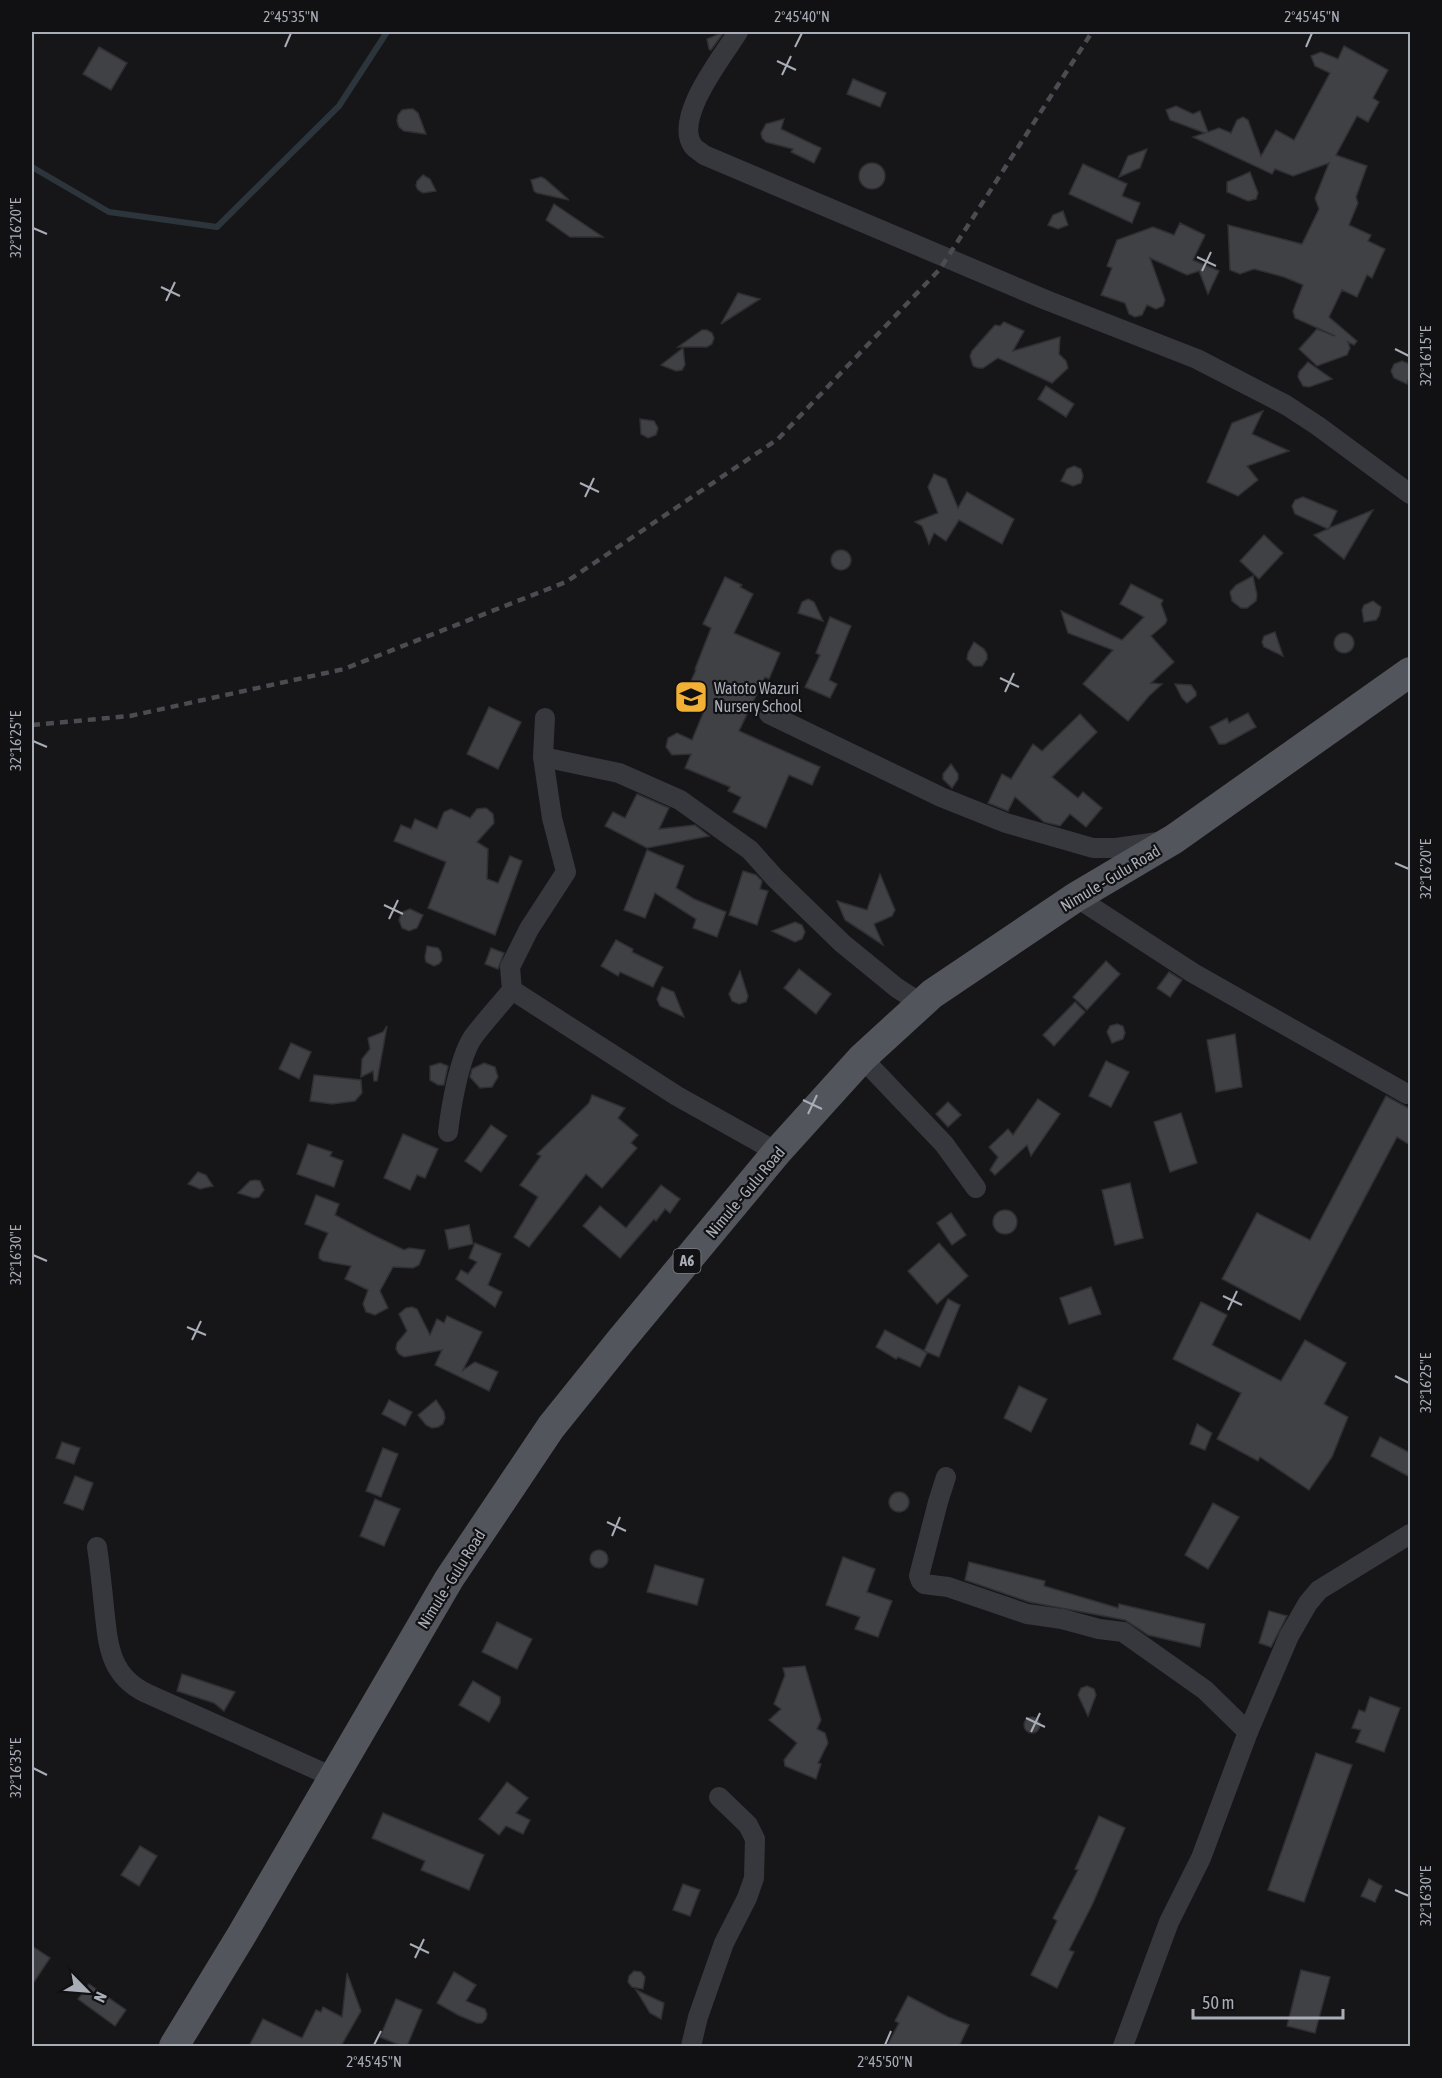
<svg xmlns="http://www.w3.org/2000/svg" width="1442" height="2078" font-family="'Asap Condensed',sans-serif">
<rect width="100%" height="100%" fill="#161618"/>
<g fill="none" stroke-linecap="round" stroke-linejoin="round">
<path stroke="#2c353c" stroke-width="6" d="M32,167L109,212L217,227L339,106L387,32"/>
</g>
<g fill="#404145" stroke="#303034" stroke-width="1.5">
<path d="M724,32L711,50L709,49L707,39Z"/>
<path d="M1344,46L1388,70L1373,98L1379,102L1368,122L1357,116L1336,155L1367,166L1356,197L1358,203L1349,225L1371,235L1368,241L1385,249L1372,278L1367,275L1357,297L1342,290L1329,317L1357,341L1354,345L1348,342L1350,348L1347,355L1317,366L1299,349L1317,329L1335,336L1295,318L1293,311L1303,285L1284,277L1254,269L1240,274L1230,270L1228,225L1302,244L1319,209L1315,198L1329,163L1293,176L1275,169L1272,174L1193,137L1205,133L1170,120L1166,110L1176,106L1193,114L1200,111L1208,132L1219,128L1231,133L1237,120L1243,117L1248,120L1261,156L1276,130L1294,140L1330,73L1315,66L1311,56L1321,52L1338,59Z"/>
<path d="M99,47L127,63L111,90L83,74Z"/>
<path d="M853,79L886,93L880,107L847,94Z"/>
<path d="M408,109H413L418,113L426,134L404,131L399,127L397,121L398,115L402,110Z"/>
<path d="M784,119L781,129L821,148L814,163L791,152L793,149L766,142L762,138L761,133L766,124Z"/>
<path d="M1147,149L1140,168L1119,177L1128,156Z"/>
<circle cx="872" cy="176" r="13"/>
<path d="M1083,164L1127,184L1122,196L1140,203L1132,223L1069,194Z"/>
<path d="M1250,172L1258,193L1256,199L1248,201L1227,192V182Z"/>
<path d="M423,175L430,179L436,191L423,193L418,190L416,186L417,181Z"/>
<path d="M541,177L545,179L569,200L537,193L534,191L531,180Z"/>
<path d="M554,204L603,237H570L546,220Z"/>
<path d="M1063,211L1068,225L1058,229L1048,225L1053,215Z"/>
<path d="M1180,223L1205,235L1193,260L1219,271L1208,294L1199,271L1187,275L1150,258L1165,300L1163,306L1156,309L1147,305L1142,315L1135,317L1129,314L1125,303L1101,295L1112,268L1107,266L1117,240L1153,227L1174,235Z"/>
<path d="M738,293L760,299L721,324Z"/>
<path d="M1004,322L1024,331L1013,351L1060,337L1059,354L1066,361L1068,368L1052,383L998,358L983,368H978L973,366L970,356L972,351L995,325L1000,326Z"/>
<path d="M702,330H707L712,333L714,338L712,344L707,347H678Z"/>
<path d="M683,348L685,365L682,370L676,371L661,365Z"/>
<path d="M1402,361L1410,364V374L1407,384L1394,378L1391,371L1394,364Z"/>
<path d="M1308,362L1332,379L1309,387L1303,386L1298,377L1299,372Z"/>
<path d="M1046,386L1074,404L1066,417L1038,399Z"/>
<path d="M1263,411L1252,434L1289,451L1247,466L1258,480L1238,496L1207,482L1232,423Z"/>
<path d="M640,419L654,421L658,428L656,435L648,438L641,434Z"/>
<path d="M1074,466L1081,469L1083,476L1081,483L1073,486L1061,481L1067,469Z"/>
<path d="M934,474L946,479L958,508L967,492L1014,519L1002,544L959,520L946,541L934,533L929,544L922,526L915,522L938,513L928,487Z"/>
<path d="M1303,497L1337,511L1329,528L1373,510L1344,559L1314,535L1328,529L1295,514L1292,506L1295,500Z"/>
<path d="M1264,535L1283,553L1259,579L1240,561Z"/>
<circle cx="841" cy="560" r="10"/>
<path d="M1253,576L1257,595L1256,601L1247,608H1241L1232,601L1230,592L1236,585Z"/>
<path d="M725,577L742,585L740,587L753,594L734,633L780,653L769,679L765,677L739,731L820,767L812,785L789,775L766,828L733,812L741,797L728,791L730,787L685,768L691,754L672,755L666,747L668,738L677,733L692,740L706,706L684,696L696,670L695,669L711,628L703,624Z"/>
<path d="M1131,584L1163,600L1161,604L1167,620L1165,624L1151,636L1174,662L1151,683L1162,684L1149,696L1128,721L1083,684L1113,650L1068,633L1061,611L1122,640L1144,617L1120,604Z"/>
<path d="M808,599L814,602L823,621L798,613L802,602Z"/>
<path d="M1373,601L1381,607L1379,616L1376,620L1364,622L1362,610L1364,605Z"/>
<path d="M830,617L851,626L829,680L837,684L830,698L805,687L820,655L816,653Z"/>
<path d="M1275,632L1283,656L1264,647L1262,642L1264,636Z"/>
<circle cx="1344" cy="643" r="10"/>
<path d="M974,642L984,649L987,654V659L982,666H974L967,659L968,653Z"/>
<path d="M1175,684L1191,685L1196,692V696L1187,703L1182,698Z"/>
<path d="M489,707L521,722L498,769L467,754Z"/>
<path d="M1248,713L1256,727L1225,744H1219L1210,727L1227,718L1229,723Z"/>
<path d="M1080,714L1097,732L1052,777L1078,798L1083,792L1102,808L1086,827L1070,814L1060,826L1044,822L1015,797L1008,811L988,803L1002,774L1011,779L1033,744L1042,751Z"/>
<path d="M951,764L958,774V779L952,788L943,779V774Z"/>
<path d="M637,794L669,808L659,829L695,825L709,836L647,848L605,826L613,812L625,818Z"/>
<path d="M486,808L493,814L494,823L477,842L488,849L487,879L498,883L510,856L522,861L495,935L428,908L446,862L394,841L401,825L411,829L415,819L437,829L444,812L451,809L470,818L477,809Z"/>
<path d="M647,850L684,866L676,888L694,899L726,912L717,937L693,928L696,919L655,893L645,918L624,910Z"/>
<path d="M743,871L756,875L762,881L760,889L768,891L757,925L729,915Z"/>
<path d="M880,874L895,910L892,916L874,924L883,945L845,920L837,901L867,910Z"/>
<path d="M410,909L423,915L417,928L409,931L402,928L399,920L402,912Z"/>
<path d="M795,922L802,925L805,932L802,939L795,942L772,931Z"/>
<path d="M616,940L633,949L632,952L663,967L653,987L620,972L618,976L601,966Z"/>
<path d="M427,946L438,948L441,952L442,960L439,964L434,966L426,962L425,957Z"/>
<path d="M491,948L504,953L498,969L485,964Z"/>
<path d="M1106,961L1120,974L1087,1010L1073,997Z"/>
<path d="M799,969L831,994L816,1014L784,988Z"/>
<path d="M740,971L748,996L746,1002L739,1004L732,1001L729,994Z"/>
<path d="M1169,972L1182,980L1170,997L1157,988Z"/>
<path d="M662,987L674,992L684,1017L660,1006L657,999Z"/>
<path d="M1075,1002L1085,1012L1054,1046L1043,1035Z"/>
<path d="M1117,1024L1123,1026L1125,1033L1123,1039L1112,1043L1107,1032L1110,1026Z"/>
<path d="M387,1026L377,1081H374L373,1071L361,1077L362,1059L370,1049L368,1038L383,1032Z"/>
<path d="M1235,1034L1242,1087L1216,1092L1207,1040Z"/>
<path d="M291,1043L311,1052L299,1079L279,1069Z"/>
<path d="M1106,1061L1129,1072L1111,1107L1089,1096Z"/>
<path d="M440,1063L448,1066L444,1085H438L430,1080V1066Z"/>
<path d="M484,1063L495,1067L498,1077L492,1087L480,1088L470,1077L472,1069Z"/>
<path d="M314,1075L361,1080L362,1093L355,1101L332,1104L310,1101Z"/>
<path d="M592,1095L625,1108L618,1118L638,1135L631,1143L637,1148L602,1188L586,1174L529,1247L514,1237L538,1197L520,1185L541,1156L537,1154L589,1103Z"/>
<path d="M1386,1096L1410,1109V1145L1397,1137L1300,1320L1222,1279L1257,1213L1310,1240Z"/>
<path d="M1038,1099L1060,1114L1031,1156L1027,1145L995,1175L990,1170L998,1157L989,1147L1008,1129L1013,1135Z"/>
<path d="M948,1102L961,1115L948,1127L936,1114Z"/>
<path d="M1181,1113L1197,1163L1170,1172L1154,1122Z"/>
<path d="M491,1125L507,1136L481,1172L465,1161Z"/>
<path d="M403,1134L438,1149L425,1178L417,1175L410,1190L384,1178Z"/>
<path d="M308,1144L332,1152L330,1156L343,1161L334,1187L297,1174Z"/>
<path d="M198,1172L206,1175L213,1186L200,1189L188,1184Z"/>
<path d="M255,1180L260,1181L264,1190L259,1197L254,1198L238,1193L250,1181Z"/>
<path d="M1130,1183L1143,1238L1115,1245L1102,1190Z"/>
<path d="M661,1185L680,1199L670,1213L665,1209L656,1221L654,1219L620,1258L583,1226L600,1206L626,1228Z"/>
<path d="M316,1195L339,1204L335,1215L373,1235L404,1250L409,1248L425,1250L419,1265L413,1268L393,1267L380,1291L388,1308L375,1315L366,1312L363,1304L368,1290L345,1279L351,1266L323,1261L319,1258V1253L328,1233L305,1224Z"/>
<circle cx="1005" cy="1222" r="12"/>
<path d="M951,1213L966,1235L952,1245L937,1223Z"/>
<path d="M469,1225L473,1244L449,1249L445,1230Z"/>
<path d="M475,1243L501,1254L488,1285L502,1292L495,1307L456,1279L461,1270L468,1274L477,1262L469,1258Z"/>
<path d="M939,1243L968,1276L937,1304L908,1271Z"/>
<path d="M1091,1287L1101,1314L1069,1324L1060,1298Z"/>
<path d="M948,1299L960,1305L939,1357L924,1351L927,1353L920,1367L898,1357L896,1359L876,1347L885,1330L924,1351Z"/>
<path d="M1201,1302L1227,1315L1212,1345L1281,1381L1305,1340L1346,1363L1324,1404L1348,1417L1332,1457L1309,1490L1260,1457L1258,1461L1217,1439L1241,1393L1173,1359Z"/>
<path d="M412,1307L417,1309L430,1335L437,1319L444,1323L447,1316L482,1332L463,1370L475,1362L498,1372L489,1391L435,1365L442,1350L404,1357L399,1354L396,1349L397,1343L407,1331L399,1314L406,1308Z"/>
<path d="M1019,1386L1047,1399L1031,1432L1004,1418Z"/>
<path d="M389,1400L412,1412L405,1426L382,1414Z"/>
<path d="M436,1400L444,1412L445,1418L443,1424L438,1427L432,1428L426,1425L418,1415Z"/>
<path d="M1197,1424L1212,1433L1205,1450L1190,1444Z"/>
<path d="M1380,1437L1410,1453V1477L1371,1456Z"/>
<path d="M62,1442L80,1448L74,1464L56,1458Z"/>
<path d="M383,1448L398,1454L381,1497L366,1491Z"/>
<path d="M75,1476L93,1483L83,1510L64,1503Z"/>
<circle cx="899" cy="1502" r="10"/>
<path d="M375,1499L400,1509L384,1546L360,1536Z"/>
<path d="M1213,1503L1239,1517L1208,1569L1185,1555Z"/>
<circle cx="599" cy="1559" r="9"/>
<path d="M843,1557L875,1569L867,1592L892,1601L878,1637L855,1629L860,1617L826,1605Z"/>
<path d="M969,1562L1045,1581L1044,1586L1118,1608L1119,1604L1205,1624L1200,1647L1148,1635L1125,1620L1029,1602L965,1580Z"/>
<path d="M655,1565L704,1579L697,1605L647,1592Z"/>
<path d="M1269,1611L1287,1616L1271,1647L1259,1643Z"/>
<path d="M497,1622L532,1639L517,1669L482,1652Z"/>
<path d="M805,1666L821,1720L817,1729L825,1733L828,1743L818,1763L821,1764L816,1779L785,1766L784,1760L797,1743L769,1720L781,1709L774,1704L785,1675L783,1668Z"/>
<path d="M182,1674L235,1692L224,1711L214,1703L177,1691Z"/>
<path d="M473,1681L500,1697V1703L489,1722L459,1705Z"/>
<path d="M1087,1686L1094,1689L1096,1695L1088,1716L1078,1695L1081,1688Z"/>
<path d="M1370,1697L1400,1708L1384,1752L1356,1742L1361,1730L1352,1728L1359,1710L1365,1712Z"/>
<circle cx="1032" cy="1725" r="8"/>
<path d="M1316,1753L1352,1765L1304,1902L1268,1890Z"/>
<path d="M507,1782L528,1798L516,1813L530,1820L523,1834L506,1826L499,1835L479,1819Z"/>
<path d="M383,1813L484,1855L469,1890L421,1870L425,1861L372,1838Z"/>
<path d="M1099,1816L1125,1828L1093,1903L1069,1950L1074,1952L1057,1988L1031,1975L1057,1921L1053,1918L1078,1870L1075,1869Z"/>
<path d="M140,1846L157,1856L139,1886L121,1875Z"/>
<path d="M1369,1879L1382,1886L1375,1902L1361,1896Z"/>
<path d="M683,1884L700,1890L690,1916L673,1910Z"/>
<path d="M32,1946L50,1958L32,1985Z"/>
<path d="M1301,1970L1330,1977L1315,2033L1287,2026Z"/>
<path d="M634,1971L641,1972L645,1977L643,1989L632,1987L628,1982L629,1976Z"/>
<path d="M454,1972L476,1985L466,2001L485,2009L487,2014L486,2019L482,2023H477L458,2015L437,2003Z"/>
<path d="M347,1973L361,2011L341,2046H249L263,2019L302,2038L316,2010L321,2012L323,2007L342,2017Z"/>
<path d="M89,1984L126,2010L115,2026L78,1999Z"/>
<path d="M636,1990L664,2003L661,2019L650,2013Z"/>
<path d="M908,1996L948,2017L969,2025L959,2046H887L899,2023L895,2021Z"/>
<path d="M396,1999L422,2010L407,2046H402L380,2037Z"/>
</g>
<g fill="none" stroke-linecap="round" stroke-linejoin="round">
<g stroke="#37383d" stroke-width="20">
<path d="M738,32C723,56 673,118 693,146C695,149 701,152 704,155L1046,300L1197,359L1286,405L1318,426L1410,494"/>
<path d="M769,714L941,797L1006,823L1093,848H1116L1158,842"/>
<path d="M545,718L543,757L552,818L566,872L529,929L510,967L512,990L677,1096L777,1152"/>
<path d="M543,757L619,773L680,800L750,850L775,878L842,943L897,988L922,1004"/>
<path d="M1076,897L1193,973L1407,1094"/>
<path d="M862,1058L944,1144L976,1188"/>
<path d="M448,1132C451,1107 459,1058 473,1037C485,1021 499,1006 512,990"/>
<path d="M946,1477L938,1502L919,1576L921,1581L924,1584L948,1587L1027,1614L1062,1619L1099,1629L1123,1632L1205,1690L1248,1732L1201,1858L1169,1922L1123,2046"/>
<path d="M97,1547C100,1567 102,1587 104,1607C108,1644 109,1675 146,1693L333,1777"/>
<path d="M1248,1732L1289,1636L1308,1603L1319,1590L1410,1534"/>
<path d="M691,2046L698,2017L724,1943L747,1898L754,1878L755,1839L748,1825L719,1797"/>
</g>
<path stroke="#53555c" stroke-width="30" d="M174,2046L241,1936L449,1579L551,1427L621,1340L777,1152L862,1058L932,994L1076,897L1174,839L1410,672"/>
<path stroke="#4a4c52" stroke-width="4.5" stroke-dasharray="8 6" stroke-linecap="butt" d="M32,725L130,716L344,669L566,582L778,439L940,269L1092,32"/>
</g>
<path fill="none" stroke="#a8adb8" stroke-width="2" d="M285,47L291,33M795,47L802,33M1306,47L1312,33M777,61L796,70M782,75L791,56M33,228L47,234M1197,257L1216,266M1202,271L1211,252M161,287L180,296M166,301L175,282M1395,349L1409,356M580,483L599,492M585,497L594,478M1000,678L1019,687M1005,692L1014,673M33,741L47,747M1395,863L1409,869M384,905L403,914M389,919L398,900M803,1100L822,1109M808,1114L817,1095M33,1255L47,1261M1223,1296L1242,1305M1228,1310L1237,1291M187,1327L206,1335M192,1340L201,1321M1395,1376L1409,1383M607,1522L626,1531M612,1536L620,1517M1026,1718L1045,1727M1031,1732L1040,1713M33,1768L47,1775M1395,1890L1409,1896M410,1944L429,1953M415,1958L424,1939M374,2045L381,2031M885,2045L891,2031"/>
<defs>
<symbol id="school-square" viewBox="-11 -11 22 22"><rect x="-9" y="-9" width="18" height="18" rx="4" fill="#f2b134" stroke="#111113"/><path d="M0-5L7-2L0 1L-7-2ZM-4 1L0 2.5L4 1V4Q0 6-4 4Z" fill="#111"/></symbol>
</defs>
<g fill-rule="evenodd">
<use href="#school-square" x="672" y="678" width="38" height="38"/>
</g>
<g text-anchor="middle" stroke-width="4.5" stroke-linejoin="round" paint-order="stroke">
<rect fill="#111113" stroke="#7b7e86" stroke-width="1.5" x="673.5" y="1249" width="27" height="24" rx="4.5"/>
<g font-size="15" font-weight="bold" fill="#a8adb8">
<text x="687" y="1266">A6</text>
</g>
<g font-size="16" fill="#a8adb8" stroke="#111113" text-anchor="start">
<text x="714" y="694">Watoto Wazuri<tspan x="714" dy="18">Nursery School</tspan></text>
</g>
<g font-size="16" fill="#a8adb8" stroke="#111113">
<text transform="translate(1110 878) rotate(-31)" y="6">Nimule - Gulu Road</text>
<text transform="translate(745 1192) rotate(-50)" y="6">Nimule - Gulu Road</text>
<text transform="translate(451 1579) rotate(-58)" y="6">Nimule - Gulu Road</text>
</g>
</g>
<rect width="1442" height="2078" fill="none" stroke="#111113" stroke-width="66"/>
<g transform="translate(87 1991) rotate(115)" stroke="#111113" stroke-width="4.5" paint-order="stroke">
<path d="M0-4.5L10 22L0 15L-10 22Z" fill="#a8adb8"/>
<text y="-9" font-size="16" font-weight="bold" text-anchor="middle" fill="#a8adb8">N</text>
</g>
<path d="M1193 2009v9h150v-9" fill="none" stroke="#a8adb8" stroke-width="3"/>
<text x="1202" y="2009" font-size="18" fill="#a8adb8" stroke="#111113" stroke-width="4.5" paint-order="stroke">50 m</text>
<rect x="33" y="33" width="1376" height="2012" fill="none" stroke="#a8adb8" stroke-width="2"/>
<g font-size="15" text-anchor="middle" fill="#a8adb8">
<text x="291" y="22">2°45'35"N</text>
<text x="802" y="22">2°45'40"N</text>
<text x="1312" y="22">2°45'45"N</text>
<text transform="translate(16 228) rotate(-90)" y="5">32°16'20"E</text>
<text transform="translate(1426 356) rotate(-90)" y="5">32°16'15"E</text>
<text transform="translate(16 741) rotate(-90)" y="5">32°16'25"E</text>
<text transform="translate(1426 869) rotate(-90)" y="5">32°16'20"E</text>
<text transform="translate(16 1255) rotate(-90)" y="5">32°16'30"E</text>
<text transform="translate(1426 1383) rotate(-90)" y="5">32°16'25"E</text>
<text transform="translate(16 1768) rotate(-90)" y="5">32°16'35"E</text>
<text transform="translate(1426 1896) rotate(-90)" y="5">32°16'30"E</text>
<text x="374" y="2067">2°45'45"N</text>
<text x="885" y="2067">2°45'50"N</text>
</g>
</svg>
